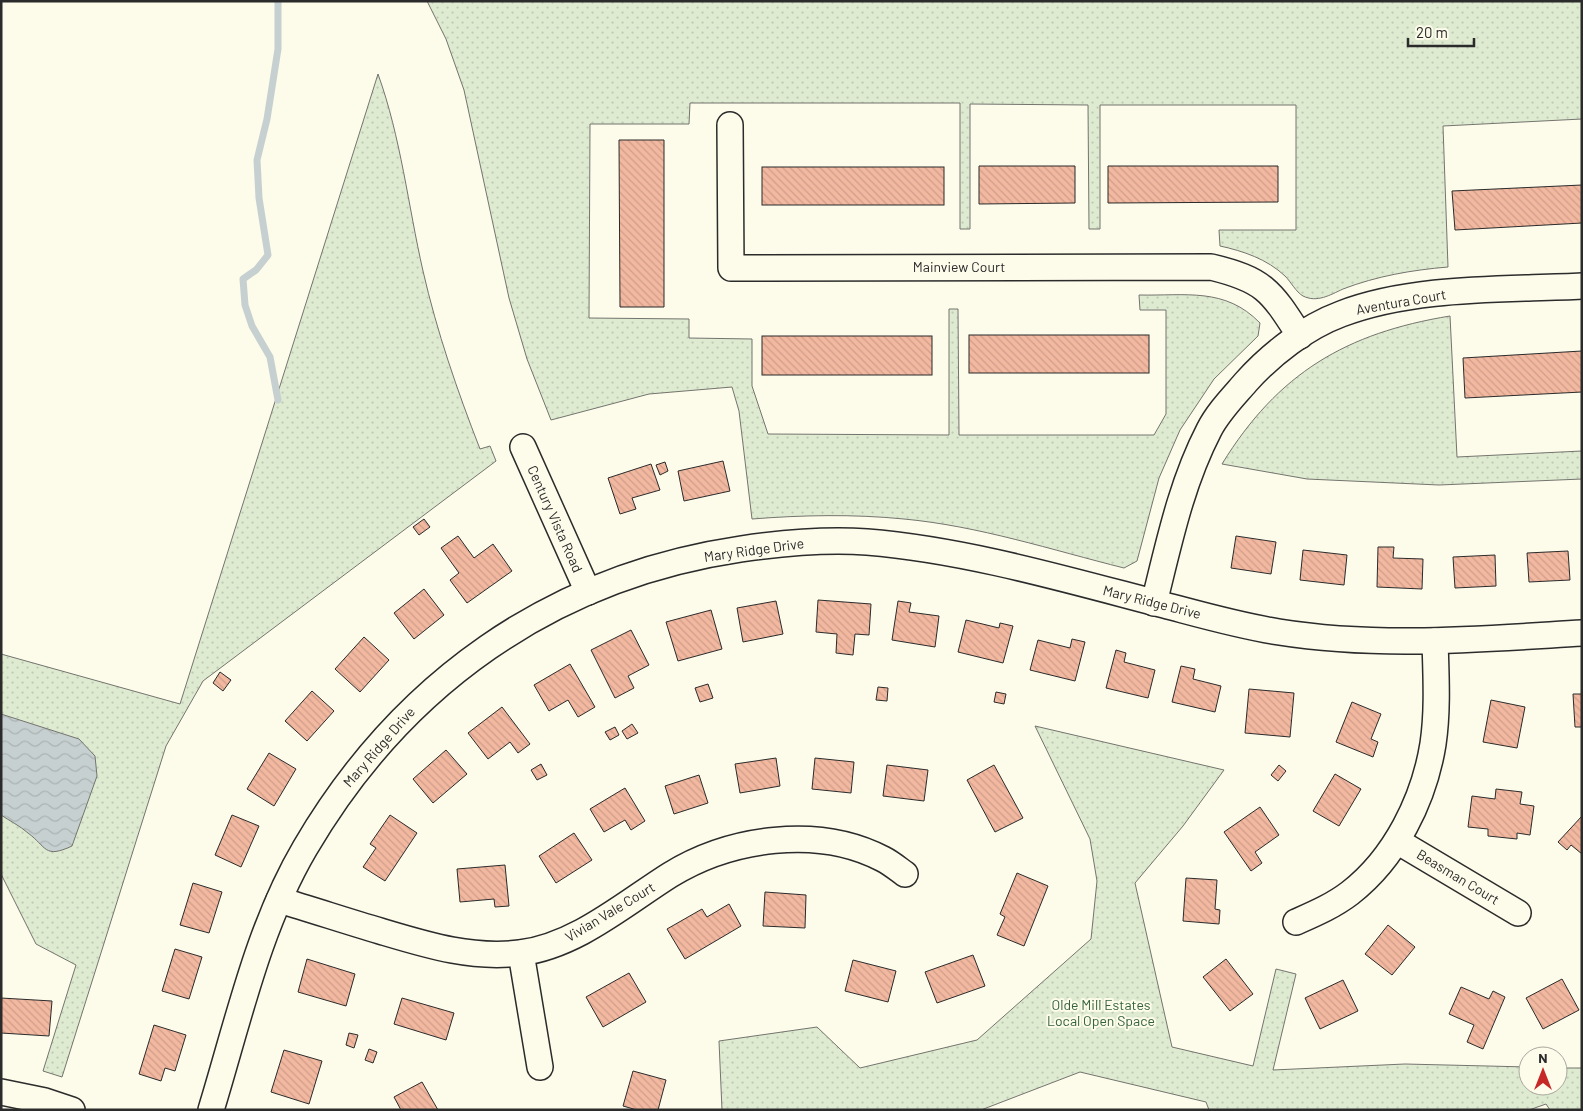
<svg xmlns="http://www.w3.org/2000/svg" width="1583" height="1111" font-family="Barlow,sans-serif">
<defs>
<pattern id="park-dots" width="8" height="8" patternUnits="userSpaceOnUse" patternTransform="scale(1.25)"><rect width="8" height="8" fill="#deebd1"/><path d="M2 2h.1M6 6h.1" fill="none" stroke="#bfcab4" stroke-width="1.8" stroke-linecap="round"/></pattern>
<pattern id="water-waves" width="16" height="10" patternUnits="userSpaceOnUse" patternTransform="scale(1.25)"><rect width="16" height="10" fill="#c7d0d0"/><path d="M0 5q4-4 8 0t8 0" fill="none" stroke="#abb3b3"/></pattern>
<pattern id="building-back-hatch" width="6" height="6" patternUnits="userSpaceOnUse" patternTransform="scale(1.25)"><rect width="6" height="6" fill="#f2b8a0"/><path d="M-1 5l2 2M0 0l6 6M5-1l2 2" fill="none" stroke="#d09e8a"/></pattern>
</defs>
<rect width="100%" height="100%" fill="#fdfbea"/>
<g fill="url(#park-dots)" stroke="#74746e">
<path d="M427,1H1582V119L1443,126L1448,267C1412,270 1377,276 1343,289C1330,295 1317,303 1303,296C1296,292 1291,282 1285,276C1267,259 1243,251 1220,246L1219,230H1296V105H1100V229H1089L1088,105L970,104V229H960V103H690L689,124H590L589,318L689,319V338L752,339V386L768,434L949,435V309H958L959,435H1154L1166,414V310H1140L1139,295C1186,296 1225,287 1260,323L1258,336L1214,379L1180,430L1159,478L1137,561L1124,568C1052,550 979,526 904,519C853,514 803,515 752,519L739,411L732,387L649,394L551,420L527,359L509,298L464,90L446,39Z"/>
<path d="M378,74C401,138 408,205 423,271C437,332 457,390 480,449L490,446L496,461L203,681L166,746L62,1077L43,1071L76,965L36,944L1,874V654L180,704Z"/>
<path d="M1450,316L1457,457L1582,451V479L1439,485L1307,479L1222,464C1278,373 1346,333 1450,316Z"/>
<path d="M1035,726L1224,770L1183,826L1135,883L1172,1047L1253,1066L1276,969L1296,974L1273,1070L1405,1064L1528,1067V1086H1558V1068H1582V1110H1550L1546,1104L1529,1110H1209L1206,1102L1080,1072L981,1110H722L719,1041L817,1027L860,1068L977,1040L1091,939L1097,881L1090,839Z"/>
</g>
<path fill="url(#water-waves)" stroke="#74746e" d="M1,714L79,739L95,756L97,776L72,846C44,859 47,847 28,833C20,826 10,821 1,815Z"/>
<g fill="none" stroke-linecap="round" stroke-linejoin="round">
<path stroke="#c7d0d0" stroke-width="7" d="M278,1V49L267,119L257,160L259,198L268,255L256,270L243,279L245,305L252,326L270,357L278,400"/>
</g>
<g fill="url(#building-back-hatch)" stroke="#2b2b2b">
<path d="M619,140H664V307H620Z"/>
<path d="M979,166H1075V203L979,204Z"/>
<path d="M1108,166H1278V202L1108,203Z"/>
<rect x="762" y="167" width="182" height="38"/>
<path d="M1582,185V223L1455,230L1452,191Z"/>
<rect x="969" y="335" width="180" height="38"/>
<rect x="762" y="336" width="170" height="39"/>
<path d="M1582,351V392L1465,398L1463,358Z"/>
<path d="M723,461L730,491L684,501L678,471Z"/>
<path d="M665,462L668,471L660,475L656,465Z"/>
<path d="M651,464L660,490L632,498L636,509L620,514L608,478Z"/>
<path d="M424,519L430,527L419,535L413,527Z"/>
<path d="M458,536L474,558L493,544L512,571L467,603L450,580L459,573L441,548Z"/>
<path d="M1236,536L1276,542L1271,574L1231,568Z"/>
<path d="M1378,547H1394L1393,558L1423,559L1422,589L1377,587Z"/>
<path d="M1303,550L1347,555L1344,585L1300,580Z"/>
<path d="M1568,551L1570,580L1529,582L1527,553Z"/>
<path d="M1495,555L1496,586L1455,588L1453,557Z"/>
<path d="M424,589L444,615L414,639L394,613Z"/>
<path d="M818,600L871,604L869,635L855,634L853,655L836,653L837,634L816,632Z"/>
<path d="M776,601L783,634L743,642L737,608Z"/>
<path d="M898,601L911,603L909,612L939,616L935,647L892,640Z"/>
<path d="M711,610L722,649L678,661L666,622Z"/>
<path d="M966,620L999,628L1000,623L1013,626L1003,663L958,652Z"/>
<path d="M631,630L649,665L628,676L634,688L615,698L591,650Z"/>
<path d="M364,637L389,660L360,692L335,669Z"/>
<path d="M1072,639L1085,642L1075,681L1030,670L1038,640L1070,648Z"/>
<path d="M1116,650L1126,653L1124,662L1155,670L1148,698L1106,688Z"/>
<path d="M570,664L595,707L578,717L568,700L549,711L534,685Z"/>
<path d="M1181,666L1195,669L1193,679L1221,686L1215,712L1172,702Z"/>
<path d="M220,672L231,680L223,691L213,683Z"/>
<path d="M708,684L713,698L700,702L695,688Z"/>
<path d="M878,687L888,688L887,701L876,700Z"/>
<path d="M1249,689L1294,693L1290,737L1245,733Z"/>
<path d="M312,691L334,711L307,741L285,721Z"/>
<path d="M996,692L1006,694L1004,704L994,702Z"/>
<path d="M1573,694H1582V727H1575Z"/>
<path d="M1491,700L1525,707L1517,748L1483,742Z"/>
<path d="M1352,702L1381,714L1371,739L1378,742L1373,757L1336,742Z"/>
<path d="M502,707L530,744L518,753L510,742L488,759L468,733Z"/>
<path d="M632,724L638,733L627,739L622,731Z"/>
<path d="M615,727L619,735L610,740L605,732Z"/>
<path d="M446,750L467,774L433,803L413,779Z"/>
<path d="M269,753L296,769L274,806L247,789Z"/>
<path d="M776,758L780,786L740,793L735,764Z"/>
<path d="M815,758L854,762L851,793L812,789Z"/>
<path d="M541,764L547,775L537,780L531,770Z"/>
<path d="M887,765L928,770L924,801L883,796Z"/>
<path d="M994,765L1023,818L995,832L967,780Z"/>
<path d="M1279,765L1286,771L1278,781L1271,775Z"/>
<path d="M1335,774L1361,789L1339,826L1313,811Z"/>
<path d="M699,775L708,803L674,814L665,786Z"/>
<path d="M625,788L645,821L631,830L625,820L604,832L590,809Z"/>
<path d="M1496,789L1522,792L1520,804L1534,806L1530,835L1517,833V839L1488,836V829L1468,827L1472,796L1495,799Z"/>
<path d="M1260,807L1279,835L1255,852L1262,863L1251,871L1224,832Z"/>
<path d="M232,815L259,826L241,867L215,855Z"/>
<path d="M390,815L417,833L385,881L363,867L376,848L370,844Z"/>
<path d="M1582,816V854L1571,845L1567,850L1558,842Z"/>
<path d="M574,833L592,860L556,883L539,856Z"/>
<path d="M505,865L509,906L495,907L494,899L460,902L457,869Z"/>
<path d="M1017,873L1048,886L1024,946L997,935L1005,917L1000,914Z"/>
<path d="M1186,878L1217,880L1215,909L1220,910L1219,924L1183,921Z"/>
<path d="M193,883L222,892L209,933L180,925Z"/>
<path d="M765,892L806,895L805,928L763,926Z"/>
<path d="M729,904L741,926L685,959L667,929L702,909L707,917Z"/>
<path d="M1388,925L1415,947L1392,975L1365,954Z"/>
<path d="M175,949L202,957L189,999L162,991Z"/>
<path d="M973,955L985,986L937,1003L925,972Z"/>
<path d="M307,959L355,974L346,1006L298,992Z"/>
<path d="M1226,959L1253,994L1230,1011L1203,977Z"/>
<path d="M853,960L896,971L888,1002L845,991Z"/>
<path d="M629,973L646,1002L603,1027L586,997Z"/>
<path d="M1562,979L1579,1010L1543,1029L1526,998Z"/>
<path d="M1343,980L1358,1011L1320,1029L1305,998Z"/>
<path d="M1461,987L1489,999L1493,991L1505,997L1483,1049L1467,1042L1474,1025L1449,1014Z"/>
<path d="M1,998L52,1001L49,1036L1,1033Z"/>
<path d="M402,998L454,1013L446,1040L394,1024Z"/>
<path d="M154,1025L186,1035L175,1071L165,1068L161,1081L139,1074Z"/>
<path d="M349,1033L358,1035L354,1048L346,1045Z"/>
<path d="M369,1049L377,1052L373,1063L365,1060Z"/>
<path d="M284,1050L322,1061L309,1104L271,1092Z"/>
<path d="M633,1071L666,1080L658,1110H637L623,1106Z"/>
<path d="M422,1082L438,1110H401L394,1097Z"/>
</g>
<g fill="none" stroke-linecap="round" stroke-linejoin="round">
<defs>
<g id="minor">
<path d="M730,125L731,268L1211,267C1265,280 1271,291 1300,336"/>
<path d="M523,447L588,592"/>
<path d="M1154,603C1169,543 1181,484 1209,430C1218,412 1234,396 1246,382C1271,354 1306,327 1341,314C1414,286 1505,290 1582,286"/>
<path d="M1397,841L1518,913"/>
<path d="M279,900C313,910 346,921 380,931C427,945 471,959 520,953C576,946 624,904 670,875C730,838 818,825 883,859C891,863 898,869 905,874"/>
<path d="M1296,922C1314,914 1333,906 1350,893C1395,858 1424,800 1433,744C1438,710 1436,675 1435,641"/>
<path d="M521,953L540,1067"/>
<path d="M1,1092L45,1101L72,1110"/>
<path d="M211,1110C238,1022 258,928 305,848C401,684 551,577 741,549C782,543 825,539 867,542C966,550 1068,580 1164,605C1202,615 1240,626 1279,632C1379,648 1481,639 1582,633"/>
</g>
</defs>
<use href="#minor" stroke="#2b2b2b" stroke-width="28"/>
<use href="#minor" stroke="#fdfbea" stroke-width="25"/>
</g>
<g text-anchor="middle" stroke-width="4" stroke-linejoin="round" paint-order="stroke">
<g font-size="14" fill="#2b2b2b" stroke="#fdfbea">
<text x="959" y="272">Mainview Court</text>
<text transform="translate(1401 302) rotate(-10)" y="5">Aventura Court</text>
<text transform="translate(555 519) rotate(66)" y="5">Century Vista Road</text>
<text transform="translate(754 550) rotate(-8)" y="5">Mary Ridge Drive</text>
<text transform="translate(1152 602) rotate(14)" y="5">Mary Ridge Drive</text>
<text transform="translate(379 747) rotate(-49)" y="5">Mary Ridge Drive</text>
<text transform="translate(1458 877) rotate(31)" y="5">Beasman Court</text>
<text transform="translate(610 912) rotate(-31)" y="5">Vivian Vale Court</text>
</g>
<g font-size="14" fill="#34623c" stroke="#fdfbea">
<text x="1101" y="1010">Olde Mill Estates<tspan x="1101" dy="16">Local Open Space</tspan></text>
</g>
</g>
<rect width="1583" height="1111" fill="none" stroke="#2b2b2b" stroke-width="5"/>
<g transform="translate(1543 1071)"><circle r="24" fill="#fdfbea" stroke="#a9a89e"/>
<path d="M0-4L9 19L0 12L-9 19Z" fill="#c62828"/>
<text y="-8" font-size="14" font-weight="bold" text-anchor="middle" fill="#2b2b2b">N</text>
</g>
<path d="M1408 38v8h66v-8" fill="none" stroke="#2b2b2b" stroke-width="2.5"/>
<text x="1416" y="38" font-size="15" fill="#2b2b2b" stroke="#fdfbea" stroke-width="4" paint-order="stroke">20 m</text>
</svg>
